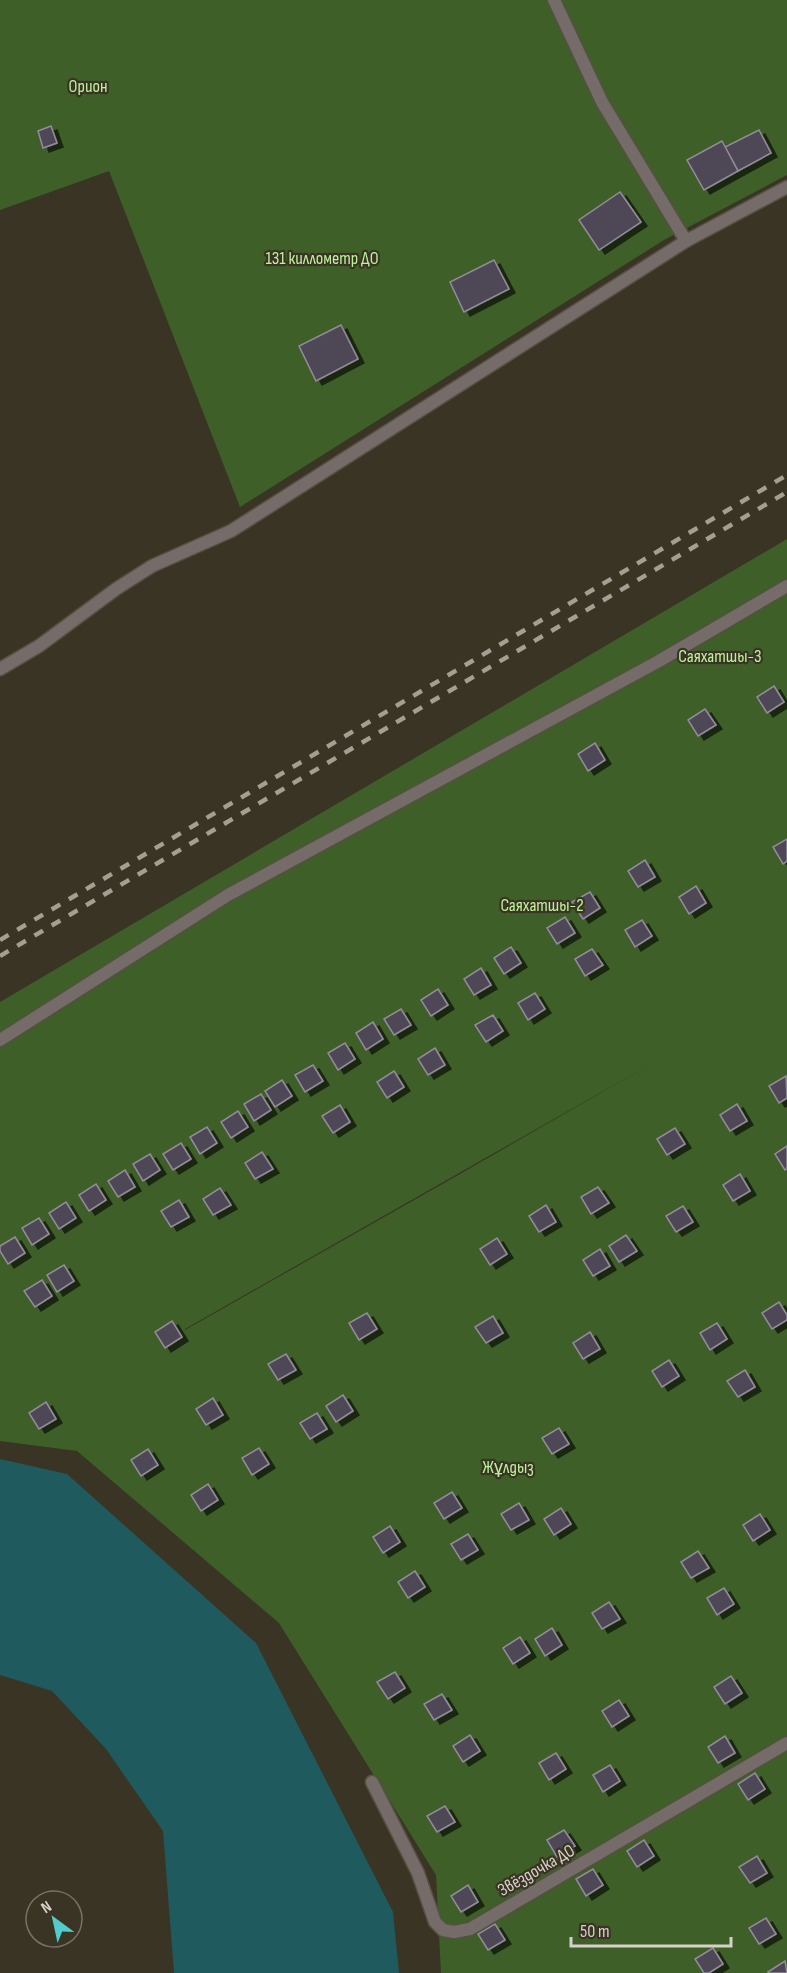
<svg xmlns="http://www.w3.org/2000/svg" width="787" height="1973" font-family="'Sofia Sans Condensed',sans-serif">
<defs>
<filter id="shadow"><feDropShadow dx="6" dy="4" stdDeviation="0" flood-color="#0009"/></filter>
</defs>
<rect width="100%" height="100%" fill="#3a3425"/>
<g fill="#3e5f27" fill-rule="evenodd">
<path d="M0,0H787V175L664,240L240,507L109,171L0,210Z"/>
<path d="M787,539V1973H441L436,1875L279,1623L77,1451L0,1441V1002ZM656,1061L460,1174L185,1330V1329Z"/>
</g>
<path fill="#1e5a5e" d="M0,1459L67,1474L256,1643L393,1912L399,1973H174L163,1831L106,1749L52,1691L0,1675Z"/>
<g fill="#4e4756" stroke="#948c9d" stroke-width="1.5" filter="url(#shadow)">
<path d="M51,126L57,143L43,148L38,131Z"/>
<path d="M759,130L771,153L738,171L725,147Z"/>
<path d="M722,141L738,171L704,190L687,160Z"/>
<path d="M620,192L641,222L599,250L579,220Z"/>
<path d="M494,260L509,289L464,312L450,282Z"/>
<path d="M341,325L358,359L316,381L299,346Z"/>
<path d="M774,686L784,702L767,713L757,697Z"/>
<path d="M705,709L716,725L698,736L688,720Z"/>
<path d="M595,743L605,760L588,771L578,754Z"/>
<path d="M787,839V861L783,864L773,847Z"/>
<path d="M645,860L655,877L638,887L628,871Z"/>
<path d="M696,886L706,903L689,914L679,897Z"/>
<path d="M590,892L600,908L583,919L572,902Z"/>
<path d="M565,917L575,933L557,944L547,928Z"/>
<path d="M642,920L652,936L635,947L625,930Z"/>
<path d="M511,947L521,963L504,974L494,958Z"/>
<path d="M592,949L603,965L585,976L575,959Z"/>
<path d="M481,968L491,985L474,995L464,979Z"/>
<path d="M438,989L448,1005L431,1016L421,1000Z"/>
<path d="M535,993L545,1009L528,1020L518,1003Z"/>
<path d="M401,1009L411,1025L394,1035L384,1019Z"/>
<path d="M493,1015L503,1031L486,1042L475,1025Z"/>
<path d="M373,1022L383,1039L366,1050L356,1033Z"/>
<path d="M345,1043L355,1059L338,1070L328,1053Z"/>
<path d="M435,1048L445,1065L428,1075L418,1059Z"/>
<path d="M313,1065L323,1081L305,1092L295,1075Z"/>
<path d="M394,1071L404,1087L387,1098L377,1082Z"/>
<path d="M786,1076L787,1098L779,1103L769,1086Z"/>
<path d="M282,1080L292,1096L275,1107L265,1091Z"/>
<path d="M261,1094L271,1110L254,1121L244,1104Z"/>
<path d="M737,1104L747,1121L730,1131L720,1115Z"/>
<path d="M340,1105L350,1122L333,1133L322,1116Z"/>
<path d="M238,1111L248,1127L231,1138L221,1122Z"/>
<path d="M207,1127L217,1143L200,1154L190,1137Z"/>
<path d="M675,1128L685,1144L667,1155L657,1139Z"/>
<path d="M181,1143L191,1159L173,1170L163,1154Z"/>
<path d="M787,1146V1169L785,1170L775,1154Z"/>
<path d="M262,1152L273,1169L255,1179L245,1163Z"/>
<path d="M150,1154L160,1170L143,1181L133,1164Z"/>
<path d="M125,1170L135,1187L118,1197L108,1181Z"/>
<path d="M740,1174L750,1191L733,1201L723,1185Z"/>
<path d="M96,1184L106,1200L89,1211L79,1195Z"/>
<path d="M598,1187L609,1203L591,1214L581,1197Z"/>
<path d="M220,1188L231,1205L213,1215L203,1199Z"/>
<path d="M179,1200L189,1217L171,1227L161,1211Z"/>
<path d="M66,1202L76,1218L59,1229L49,1213Z"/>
<path d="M546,1205L556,1222L539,1232L529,1216Z"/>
<path d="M683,1206L693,1222L676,1232L666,1216Z"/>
<path d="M39,1218L49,1234L32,1245L22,1228Z"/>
<path d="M626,1235L637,1251L619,1262L609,1246Z"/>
<path d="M15,1237L25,1253L8,1264L0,1251V1246Z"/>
<path d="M497,1238L507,1254L490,1265L480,1249Z"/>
<path d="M600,1249L610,1266L593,1276L583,1260Z"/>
<path d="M64,1265L74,1281L57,1292L47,1275Z"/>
<path d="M42,1280L52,1296L35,1307L24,1291Z"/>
<path d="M779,1302L787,1315V1320L772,1329L762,1313Z"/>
<path d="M367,1313L377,1329L359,1340L349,1323Z"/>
<path d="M493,1316L503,1333L486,1343L475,1327Z"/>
<path d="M172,1321L182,1337L165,1348L155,1332Z"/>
<path d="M717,1323L727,1339L710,1350L700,1333Z"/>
<path d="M590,1332L600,1349L583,1359L573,1343Z"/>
<path d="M286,1354L296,1370L278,1380L268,1364Z"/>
<path d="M669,1360L679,1376L662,1387L652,1371Z"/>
<path d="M745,1370L755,1387L738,1397L727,1381Z"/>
<path d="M343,1395L353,1411L336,1422L326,1406Z"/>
<path d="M213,1398L223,1415L206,1425L196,1409Z"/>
<path d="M46,1402L56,1419L39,1429L29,1413Z"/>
<path d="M317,1413L327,1429L310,1439L300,1423Z"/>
<path d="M559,1428L569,1444L552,1454L542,1438Z"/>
<path d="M259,1448L269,1464L252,1475L242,1458Z"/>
<path d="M148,1449L158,1465L141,1476L131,1460Z"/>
<path d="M208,1484L218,1500L201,1511L191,1495Z"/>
<path d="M452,1492L462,1508L444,1519L434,1503Z"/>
<path d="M519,1503L529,1520L511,1530L501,1514Z"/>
<path d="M561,1508L571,1524L554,1535L544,1519Z"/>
<path d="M760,1514L770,1530L753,1541L743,1525Z"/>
<path d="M390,1526L400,1542L383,1553L373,1537Z"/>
<path d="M468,1534L478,1550L461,1560L451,1544Z"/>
<path d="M698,1551L709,1568L691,1578L681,1562Z"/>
<path d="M415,1571L425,1587L408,1598L398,1582Z"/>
<path d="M724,1588L734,1604L717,1615L707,1598Z"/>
<path d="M609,1602L620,1619L602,1629L592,1613Z"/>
<path d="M552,1628L562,1645L545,1656L535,1639Z"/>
<path d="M520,1637L530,1653L513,1664L503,1648Z"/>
<path d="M395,1672L405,1688L388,1699L377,1682Z"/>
<path d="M731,1676L742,1693L725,1704L714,1687Z"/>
<path d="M442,1694L452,1710L434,1720L424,1704Z"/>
<path d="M619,1700L629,1716L612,1727L602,1711Z"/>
<path d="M470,1735L480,1751L463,1762L453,1746Z"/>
<path d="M725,1736L735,1753L718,1763L708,1747Z"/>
<path d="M556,1753L566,1769L549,1780L539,1763Z"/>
<path d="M610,1765L620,1781L603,1792L593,1775Z"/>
<path d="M755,1773L765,1789L748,1800L738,1784Z"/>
<path d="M445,1806L455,1822L437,1832L427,1816Z"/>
<path d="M564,1830L575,1846L557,1857L547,1840Z"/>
<path d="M644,1840L654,1856L637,1867L627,1851Z"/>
<path d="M757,1856L767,1873L750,1883L739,1867Z"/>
<path d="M593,1869L603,1885L586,1896L576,1879Z"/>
<path d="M468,1885L478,1902L461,1912L451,1896Z"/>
<path d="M766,1918L776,1934L759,1944L749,1928Z"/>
<path d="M495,1924L505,1940L488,1950L478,1934Z"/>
<path d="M713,1948L723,1964L709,1973H704L695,1959Z"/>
<path d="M785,1961L787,1973H769L768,1972Z"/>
</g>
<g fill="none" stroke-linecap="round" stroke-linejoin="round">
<defs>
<g id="street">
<path d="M554,0L602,102L686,241"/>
<path d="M0,669L39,646L116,589L152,566L231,531L686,241L787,187"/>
<path d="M0,1040L228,895L659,661L787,586"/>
<path d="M372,1782L418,1873L435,1922L443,1930L454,1932L470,1929L787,1743"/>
</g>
</defs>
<use href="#street" stroke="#565043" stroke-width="15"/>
<use href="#street" stroke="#756c69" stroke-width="12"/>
<g stroke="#a39f94" stroke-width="4.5" stroke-dasharray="10 10" stroke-linecap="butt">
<path d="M0,940L787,475"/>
<path d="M0,956L787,492"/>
</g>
</g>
<g text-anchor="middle" stroke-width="4.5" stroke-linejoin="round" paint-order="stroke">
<g font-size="18" fill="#bbf399" stroke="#3a3425">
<text x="88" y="92">Орион</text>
<text x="322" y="264">131 киллометр ДО</text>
<text x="720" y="662">Саяхатшы-3</text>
<text x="542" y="911">Саяхатшы-2</text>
<text x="508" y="1473">Жұлдыз</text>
</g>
<g font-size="18" fill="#d6d2c9" stroke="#3a3425">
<text transform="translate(536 1870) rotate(-30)" y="6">Звёздочка ДО</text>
</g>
</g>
<g transform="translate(54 1919) rotate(327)"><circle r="28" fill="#3a3425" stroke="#787367" stroke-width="1.5"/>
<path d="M0-4.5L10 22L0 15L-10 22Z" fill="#53cdcb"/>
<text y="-9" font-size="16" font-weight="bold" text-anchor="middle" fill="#d6d2c9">N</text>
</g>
<path d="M571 1937v9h160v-9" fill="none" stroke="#d6d2c9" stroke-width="3"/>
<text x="580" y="1937" font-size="18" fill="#d6d2c9" stroke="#3a3425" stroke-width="4.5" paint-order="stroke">50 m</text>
</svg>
